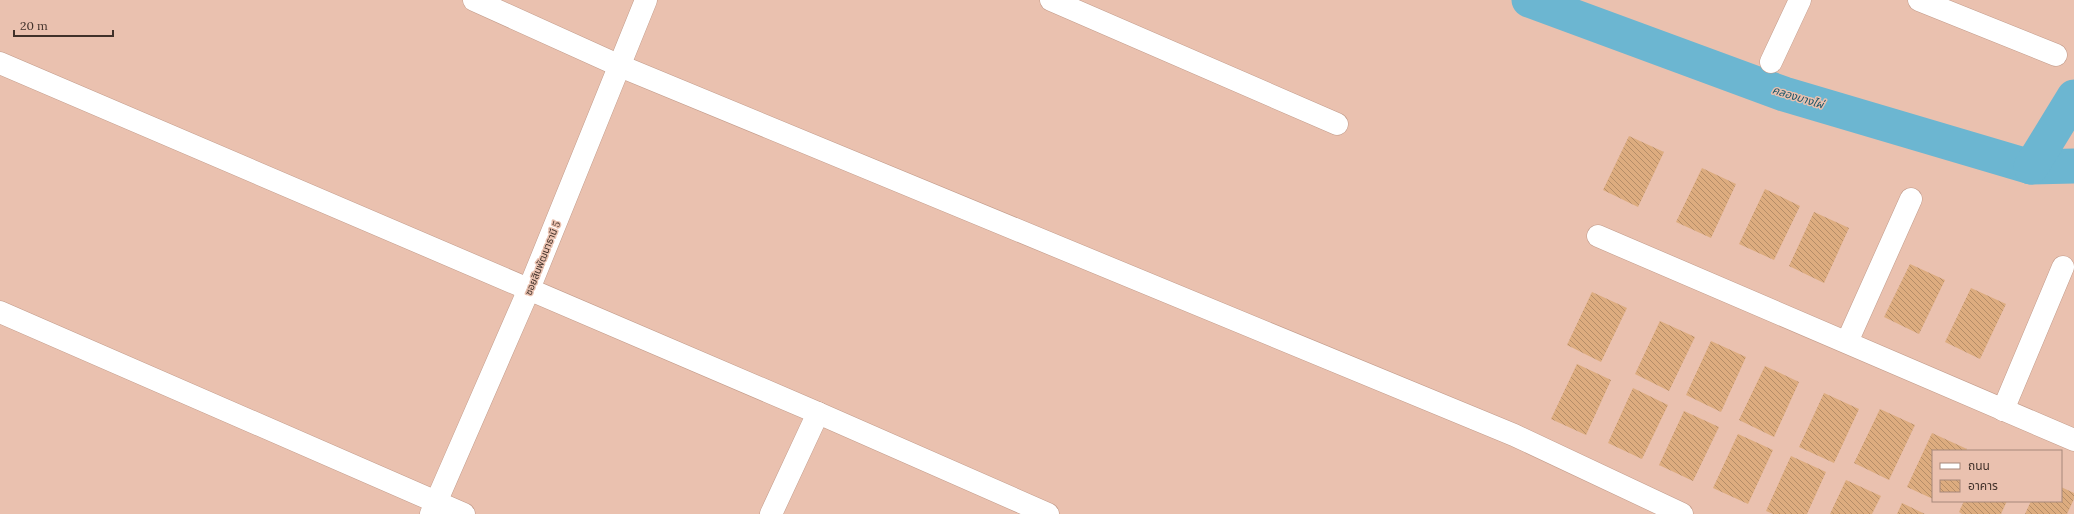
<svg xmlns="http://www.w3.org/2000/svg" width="2074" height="514" font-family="Lora,'Noto Sans Thai',serif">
<defs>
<pattern id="building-back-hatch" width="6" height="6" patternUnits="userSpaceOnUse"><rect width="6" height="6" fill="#ddac7f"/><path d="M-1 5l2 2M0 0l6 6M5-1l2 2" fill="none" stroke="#b58d68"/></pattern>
</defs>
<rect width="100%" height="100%" fill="#eac1af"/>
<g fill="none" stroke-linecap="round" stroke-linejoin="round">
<g stroke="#6cb6d1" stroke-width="35">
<path d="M1529,0L1784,94L2031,167L2074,166"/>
<path d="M2031,167L2074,97"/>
</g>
</g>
<g fill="url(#building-back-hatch)">
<path d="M1629,136L1664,152L1638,207L1603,190Z"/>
<path d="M1702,168L1736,184L1711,238L1676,222Z"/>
<path d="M1765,189L1800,206L1774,260L1739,244Z"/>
<path d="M1814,212L1849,228L1824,283L1789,266Z"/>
<path d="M1910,264L1945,280L1919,334L1884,317Z"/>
<path d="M1971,288L2006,304L1980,359L1945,342Z"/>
<path d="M1592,292L1627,308L1601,362L1567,345Z"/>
<path d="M1660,321L1695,337L1669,391L1635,374Z"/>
<path d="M1711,341L1746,357L1721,412L1686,395Z"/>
<path d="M1577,364L1611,380L1586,435L1551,419Z"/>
<path d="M1765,366L1799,382L1774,437L1739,420Z"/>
<path d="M1633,388L1668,405L1642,459L1608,443Z"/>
<path d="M1824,393L1859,409L1834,463L1799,447Z"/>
<path d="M1880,409L1915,425L1889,480L1854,463Z"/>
<path d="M1684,411L1719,427L1693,481L1659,465Z"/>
<path d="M1932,433L1967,449L1966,451H1933V499L1907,487Z"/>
<path d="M1738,434L1773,450L1748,504L1713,488Z"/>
<path d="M1791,456L1826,472L1807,514H1773L1766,511Z"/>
<path d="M1846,480L1881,496L1872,514H1830Z"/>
<path d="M2061,487L2074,493V499L2067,514H2025L2031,501H2061Z"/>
<path d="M1964,501H2007L2001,514H1962L1959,512Z"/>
<path d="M1902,503L1925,514H1897Z"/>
</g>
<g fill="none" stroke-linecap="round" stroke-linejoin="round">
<defs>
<g id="street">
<path d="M474,0L620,66L1514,435L1682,514"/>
<path d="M1051,0L1337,124"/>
<path d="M1919,0L2056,55"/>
<path d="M1771,62L1800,0"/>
<path d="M0,63L818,413L1048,514"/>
<path d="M1598,236L2074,440"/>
<path d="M0,312L464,514"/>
<path d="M1847,342L1911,199"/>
<path d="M2003,410L2063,267"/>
<path d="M431,514L529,289L646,0"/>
<path d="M771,514L818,413"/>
</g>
</defs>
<use href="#street" stroke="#c29b8a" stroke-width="23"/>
<use href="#street" stroke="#fff" stroke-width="22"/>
</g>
<g text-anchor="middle" stroke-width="3" stroke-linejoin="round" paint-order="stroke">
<g font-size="10" fill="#41312a" stroke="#eac1af">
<text transform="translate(542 258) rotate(-68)" y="4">ซอยสินพัฒนาธานี 5</text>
</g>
<g font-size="11" font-style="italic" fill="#185468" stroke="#eac1af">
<text transform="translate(1798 97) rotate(17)" y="4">คลองบางไผ่</text>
</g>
</g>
<rect x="1932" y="450" width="130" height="52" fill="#eac1af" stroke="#a6877a"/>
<rect x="1940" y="463" width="20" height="6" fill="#ffffff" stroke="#a6877a"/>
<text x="1968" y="470" font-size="12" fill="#41312a">ถนน</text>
<rect x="1940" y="480" width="20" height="12" fill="url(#building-back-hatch)" stroke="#a6877a"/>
<text x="1968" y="490" font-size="12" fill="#41312a">อาคาร</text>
<path d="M14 30v6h99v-6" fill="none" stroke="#41312a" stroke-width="2"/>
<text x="20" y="30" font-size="12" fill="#41312a" stroke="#eac1af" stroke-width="3" paint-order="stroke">20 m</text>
</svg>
